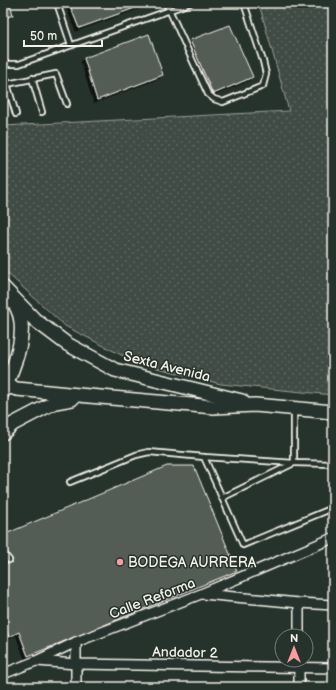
<svg xmlns="http://www.w3.org/2000/svg" width="336" height="690" font-family="'Balsamiq Sans',sans-serif">
<defs>
<pattern id="grass-dots" width="8" height="8" patternUnits="userSpaceOnUse"><rect width="8" height="8" fill="#414b45"/><path d="M2 2h.1M6 6h.1" fill="none" stroke="#5d6560" stroke-width="1.8" stroke-linecap="round"/></pattern>
<filter id="shadow"><feDropShadow dx="-3" dy="3" stdDeviation="0" flood-color="#0009"/></filter>
</defs>
<rect width="100%" height="100%" fill="#26332d"/>
<filter id="ink" filterUnits="userSpaceOnUse"><feTurbulence type="fractalNoise" baseFrequency=".025" numOctaves="2"/><feDisplacementMap in="SourceGraphic" scale="8" xChannelSelector="R" yChannelSelector="G"/><feConvolveMatrix kernelMatrix="1 2 1 2 8 2 1 2 1" color-interpolation-filters="sRGB"/></filter>
<g filter="url(#ink)">
<path fill="url(#grass-dots)" stroke="#9a9e96" d="M262,3H333V395L221,384L137,363L65,326L6,272L3,266V126L289,111L259,4Z"/>
<g fill="#525c55" stroke="#f4f1e8" filter="url(#shadow)">
<path d="M3,3H10L13,15L3,19Z"/>
<path d="M69,3H146V4L79,28Z"/>
<path d="M230,25L253,77L213,94L190,40Z"/>
<path d="M149,34L163,75L97,100L84,58Z"/>
<path d="M167,466H194L237,571L28,656L19,632L9,637L3,622V564L11,561L3,540V535Z"/>
</g>
<g fill="none" stroke-linecap="round" stroke-linejoin="round">
<defs>
<g id="lane">
<path d="M57,3L71,45"/>
<path d="M166,3L208,94L214,99L223,102L263,86L266,74L263,61L244,3"/>
<path d="M3,64H19L190,3"/>
<path d="M3,70L16,114"/>
<path d="M32,78L42,112"/>
<path d="M7,84L56,74L67,104"/>
<path d="M204,457L243,545L333,508"/>
<path d="M70,482L136,455L149,452L204,457L294,463L333,464"/>
<path d="M222,498L294,463V411"/>
<path d="M3,553L9,560"/>
</g>
<g id="street">
<path d="M203,594L299,603L333,605"/>
<path d="M299,603V636"/>
<path d="M76,642V687"/>
<path d="M299,660V687"/>
<path d="M37,661L76,664L333,668"/>
<path d="M3,674L36,661L76,642L201,594L333,538"/>
</g>
<g id="secondary">
<path d="M3,287L35,320L67,344L115,370L242,401"/>
<path d="M3,385L17,389L89,396L214,407L255,405L333,412"/>
<path d="M3,392C13,368 32,328 14,303"/>
<path d="M3,433L13,424L55,402L72,399"/>
</g>
</defs>
<use href="#lane" stroke="#f4f1e8" stroke-width="8"/>
<use href="#street" stroke="#f4f1e8" stroke-width="12"/>
<use href="#secondary" stroke="#f4f1e8" stroke-width="16"/>
<use href="#lane" stroke="#26332d" stroke-width="4.5"/>
<use href="#street" stroke="#26332d" stroke-width="9"/>
<use href="#secondary" stroke="#26332d" stroke-width="13"/>
</g>
</g>
<circle fill="#ff9aa2" stroke="#26332d" stroke-width="1.5" cx="120" cy="562" r="4"/>
<g text-anchor="middle" stroke-width="3" stroke-linejoin="round" paint-order="stroke">
<g font-size="14" fill="#f4f1e8" stroke="#26332d">
<text transform="translate(167 366) rotate(14)" y="5">Sexta Avenida</text>
<text transform="translate(152 598) rotate(-21)" y="5">Calle Reforma</text>
<text transform="translate(185 652) rotate(1)" y="5">Andador 2</text>
</g>
<g font-size="14" fill="#f4f1e8" stroke="#26332d" text-anchor="start">
<text x="128" y="567">BODEGA AURRERA</text>
</g>
</g>
<rect width="336" height="690" fill="none" stroke="#26332d" stroke-width="16"/>
<rect x="8" y="8" width="320" height="674" fill="none" stroke="#f4f1e8" stroke-width="1.5" filter="url(#ink)"/>
<g transform="translate(294 648)"><circle r="19" fill="#26332d" stroke="#787f78"/>
<path d="M0-3L7 15L0 10L-7 15Z" fill="#ff9aa2"/>
<text y="-6" font-size="11" font-weight="bold" text-anchor="middle" fill="#f4f1e8">N</text>
</g>
<path d="M24 40v6h78v-6" fill="none" stroke="#f4f1e8" stroke-width="2"/>
<text x="30" y="40" font-size="12" fill="#f4f1e8" stroke="#26332d" stroke-width="3" paint-order="stroke">50 m</text>
</svg>
